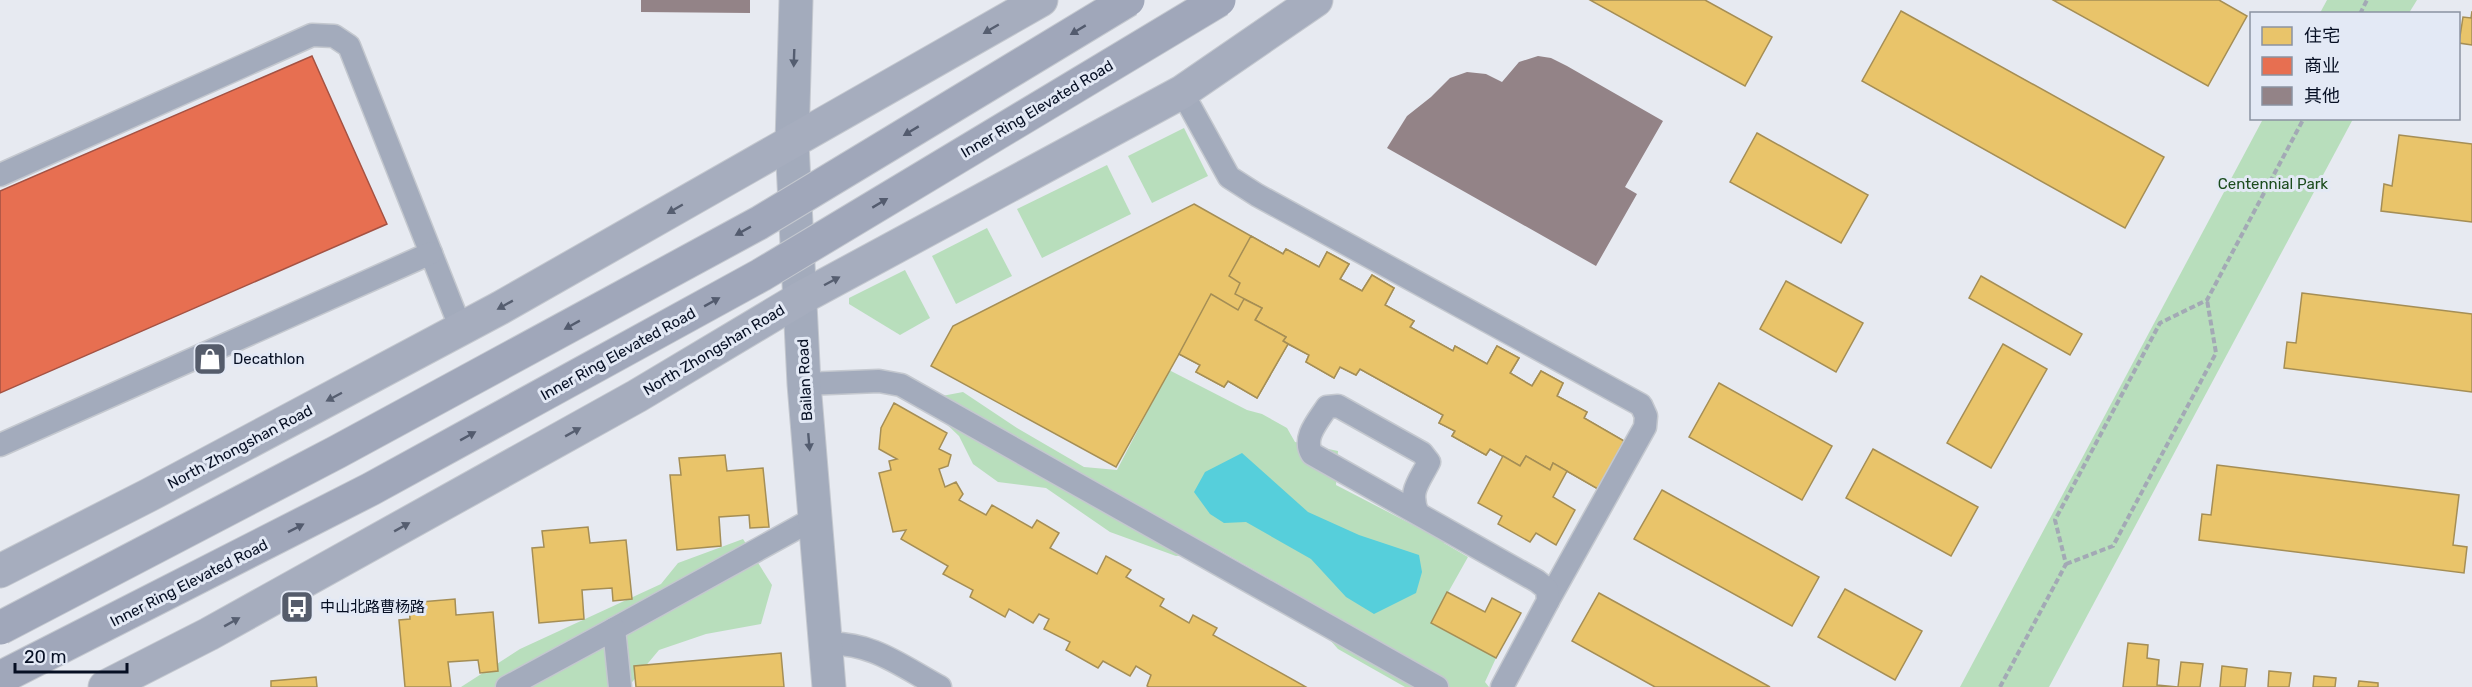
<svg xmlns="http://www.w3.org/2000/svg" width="2472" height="687" font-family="Rubik,'Noto Sans SC',sans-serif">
<rect width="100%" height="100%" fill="#e7eaf1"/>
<g fill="#b8debc">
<path d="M2327,0H2417L2409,13H2320Z"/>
<path d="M2263,119H2353L2049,687H1960Z"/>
<path d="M1184,128L1208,176L1152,203L1128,156Z"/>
<path d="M1107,165L1131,214L1042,258L1017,209Z"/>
<path d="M987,228L1012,276L956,304L932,256Z"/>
<path d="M905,270L930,318L900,335L849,304V298Z"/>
<path d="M1169,370L1247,410L1262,414L1287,428L1295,442L1338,451L1336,485L1444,541V543L1468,557L1432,621L1434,625L1496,658L1485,682L1489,687H1405L1338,649L1306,613L1312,603L1219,550L1176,556L1110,532L1046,488L998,482L973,464L959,436L939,417L942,396L963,392L1017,428L1084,467L1117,470Z"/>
<path d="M743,539L772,585L761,624L706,634L659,650L628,687H461L520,649L661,584L678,563Z"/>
</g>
<path fill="#56cfdb" d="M1242,453L1308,512L1359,535L1419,555L1422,572L1416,593L1374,614L1346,597L1311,559L1246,522L1224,523L1210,514L1194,492L1205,472Z"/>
<g fill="#e9c46a" stroke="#a58e55" stroke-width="1.5">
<path d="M1590,0H1705L1772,37L1745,86Z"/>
<path d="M2053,0H2219L2247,16L2208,86Z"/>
<path d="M1901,11L2164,157L2125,228L1862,81Z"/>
<path d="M2472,11V45L2459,43L2463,17L2471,18Z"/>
<path d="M1757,133L1868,195L1841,243L1730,182Z"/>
<path d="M2399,135L2472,144V222L2381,211L2384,184L2392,186Z"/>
<path d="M1194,204L1283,254L1286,249L1319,267L1327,252L1349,264L1340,279L1362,291L1372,275L1394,288L1385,305L1414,321L1410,327L1453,351L1455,346L1487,364L1497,346L1519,358L1510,373L1532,386L1541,371L1563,383L1557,396L1587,412L1584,418L1624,441L1598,489L1553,463L1550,470L1526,456L1520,466L1490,449L1486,455L1452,436L1455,431L1439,423L1443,415L1360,369L1356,375L1340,367L1334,378L1306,362L1309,355L1288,344L1257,398L1228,381L1224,387L1196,372L1200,365L1179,354L1116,467L931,366L953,326Z"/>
<path d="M1251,236L1283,254L1286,249L1319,267L1327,252L1349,264L1340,279L1362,291L1372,275L1394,288L1385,305L1414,321L1410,327L1453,351L1455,346L1487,364L1497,346L1519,358L1510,373L1532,386L1541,371L1563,383L1557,396L1587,412L1584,418L1624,441L1598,489L1553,463L1550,470L1526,456L1520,466L1490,449L1486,455L1452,436L1455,431L1439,423L1443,415L1360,369L1356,375L1340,367L1334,378L1306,362L1309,355L1283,341L1286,337L1255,320L1262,308L1235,294L1240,283L1229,276Z"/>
<path d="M1981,276L2082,334L2070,355L1969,298Z"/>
<path d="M1786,281L1863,323L1836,372L1760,329Z"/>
<path d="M2302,293L2472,314V392L2284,368L2287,342L2296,343Z"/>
<path d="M1211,294L1238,310L1244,299L1262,308L1255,320L1286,337L1283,341L1288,344L1257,398L1228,381L1224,387L1196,372L1200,365L1179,354Z"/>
<path d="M2003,344L2047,369L1991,468L1947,443Z"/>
<path d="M1719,383L1832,446L1802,500L1689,437Z"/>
<path d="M894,403L947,433L939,449L951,455L948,466L939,469L945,487L956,482L963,494L959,500L986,515L992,505L1032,528L1037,520L1059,533L1050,548L1097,574L1106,556L1131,570L1126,577L1164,599L1160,606L1189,623L1193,615L1217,628L1213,635L1306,687H1149L1147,686L1151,675L1136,666L1130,676L1103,661L1098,668L1066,650L1070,642L1044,629L1049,619L1039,614L1033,623L1009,609L1005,617L970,597L973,590L943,574L948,566L901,539L906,530L893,532L879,473L891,470L889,461L897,459L879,449L881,428Z"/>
<path d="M1873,449L1978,507L1951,556L1846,498Z"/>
<path d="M725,455L727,471L763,468L769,527L750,528L749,515L719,517L721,546L677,550L670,475H681L679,458Z"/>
<path d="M1503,456L1520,466L1526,456L1550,470L1553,463L1567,471L1553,497L1575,510L1556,545L1536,533L1530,542L1498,524L1502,516L1478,503Z"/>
<path d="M2217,465L2459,495L2453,545L2467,547L2464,573L2199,540L2202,514L2211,515Z"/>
<path d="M1662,490L1819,577L1792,626L1634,539Z"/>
<path d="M588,527L590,543L626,540L632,599L613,601L612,588L582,590L584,619L539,623L532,548L544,547L542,531Z"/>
<path d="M1845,589L1922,631L1895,680L1818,637Z"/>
<path d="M1447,592L1485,612L1492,598L1521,613L1496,658L1431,623Z"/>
<path d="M1599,593L1770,687H1655L1572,641Z"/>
<path d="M455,599L456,615L493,612L498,671L480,673L478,660L448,662L451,687H405L399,620L410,619L409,603Z"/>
<path d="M2128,643L2148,645L2147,658L2159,660L2157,685L2178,687L2181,662L2203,664L2200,687H2123Z"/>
<path d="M781,653L784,687H636L634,666Z"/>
<path d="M2222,666L2247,669L2245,687H2220Z"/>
<path d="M2269,671L2291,673L2289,687H2268Z"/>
<path d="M2314,676L2336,678L2335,687H2313Z"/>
<path d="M316,677L317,687H271V681Z"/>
<path d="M2359,681L2378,683V687H2358Z"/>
</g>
<path fill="#e76f51" stroke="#a45243" stroke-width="1.5" d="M312,56L387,224L0,393V191Z"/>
<g fill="#938387">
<path d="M641,0H750V13L641,12Z"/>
<path d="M1538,56L1551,58L1567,66L1663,121L1625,187L1637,194L1596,266L1387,148L1407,116L1431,97L1450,78L1467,72L1486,74L1502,82L1519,62Z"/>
</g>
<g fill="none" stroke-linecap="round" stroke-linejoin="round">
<defs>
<g id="lane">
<path d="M1182,92L1229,177L1257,195L1641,405L1646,416L1645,427L1548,601"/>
<path d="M0,175L312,35L334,36L349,46L461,329"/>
<path d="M804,384L879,381L901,385L1437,687"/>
<path d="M0,445L431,253"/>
<path d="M1418,514C1408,491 1419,482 1429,462L1422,453L1338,406L1327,407C1318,421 1302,438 1312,454L1537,581L1547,589L1548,601L1502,687"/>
<path d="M614,629L815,518"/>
<path d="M825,644C871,641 901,666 940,687"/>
<path d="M507,687L614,629L620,687"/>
</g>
<path id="street" d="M796,0L792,143L804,384L829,687"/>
<g id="primary">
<path d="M0,571L149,495L500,308L1041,0"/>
<path d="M105,687L209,634L637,396L801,298L1182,92L1316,0"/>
</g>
</defs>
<use href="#lane" stroke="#c4c8cf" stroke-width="25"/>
<use href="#street" stroke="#c4c8cf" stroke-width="35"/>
<use href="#primary" stroke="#c4c8cf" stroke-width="35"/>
<g stroke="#a3a9b5" stroke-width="4" stroke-dasharray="6 3" stroke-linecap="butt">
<path d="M2360,14L2367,0"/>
<path d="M2066,564L2113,546L2216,353L2207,300"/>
<path d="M2000,687L2066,564L2055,520L2160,323L2207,300L2304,118"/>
</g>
<use href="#lane" stroke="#a3abbc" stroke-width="22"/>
<use href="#street" stroke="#a3abbc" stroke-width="33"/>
<use href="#primary" stroke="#a6adbe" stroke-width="33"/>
<defs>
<g id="highway-bridge">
<path d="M0,628L337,452L759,223L1128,0"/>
<path d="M0,678L371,489L761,275L1219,0"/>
</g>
</defs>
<use href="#highway-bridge" stroke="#c4c8cf" stroke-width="35" stroke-linecap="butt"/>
<use href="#highway-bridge" stroke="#a0a7ba" stroke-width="33"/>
</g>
<defs><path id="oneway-solid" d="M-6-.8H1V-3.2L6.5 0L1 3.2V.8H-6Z" transform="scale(1.5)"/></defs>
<g fill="#565e70">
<use href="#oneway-solid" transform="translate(991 29) rotate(150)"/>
<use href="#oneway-solid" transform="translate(675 209) rotate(150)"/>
<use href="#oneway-solid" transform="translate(832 281) rotate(-28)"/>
<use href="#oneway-solid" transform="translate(505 305) rotate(151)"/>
<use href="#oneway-solid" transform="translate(334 397) rotate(152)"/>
<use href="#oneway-solid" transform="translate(573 432) rotate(-29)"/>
<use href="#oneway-solid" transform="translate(402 527) rotate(-29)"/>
<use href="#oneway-solid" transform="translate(232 622) rotate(-29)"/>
</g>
<g fill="#535b6e">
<use href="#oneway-solid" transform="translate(1078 30) rotate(149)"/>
<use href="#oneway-solid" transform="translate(911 131) rotate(149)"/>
<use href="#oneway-solid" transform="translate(880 203) rotate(-31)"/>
<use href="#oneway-solid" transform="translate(743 231) rotate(151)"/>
<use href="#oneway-solid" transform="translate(712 302) rotate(-29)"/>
<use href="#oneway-solid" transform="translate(572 325) rotate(151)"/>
<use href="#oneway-solid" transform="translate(468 436) rotate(-29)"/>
<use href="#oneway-solid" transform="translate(296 528) rotate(-27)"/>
</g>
<g fill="#545d70">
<use href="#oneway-solid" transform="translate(794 58) rotate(92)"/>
<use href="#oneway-solid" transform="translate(809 442) rotate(85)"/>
</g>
<defs>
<symbol id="shop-square" viewBox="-11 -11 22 22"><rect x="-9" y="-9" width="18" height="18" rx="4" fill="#555c6b" stroke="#e3e9f5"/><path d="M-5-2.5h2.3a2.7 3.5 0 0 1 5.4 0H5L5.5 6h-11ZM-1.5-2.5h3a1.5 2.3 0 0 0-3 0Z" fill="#fff"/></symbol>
<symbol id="bus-square" viewBox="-11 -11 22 22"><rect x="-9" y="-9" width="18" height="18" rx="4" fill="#555c6b" stroke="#e3e9f5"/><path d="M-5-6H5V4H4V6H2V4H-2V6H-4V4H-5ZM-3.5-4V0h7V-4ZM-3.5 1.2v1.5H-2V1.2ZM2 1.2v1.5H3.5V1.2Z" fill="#fff"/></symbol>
</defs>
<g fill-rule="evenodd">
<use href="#shop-square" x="191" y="340" width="38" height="38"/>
<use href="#bus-square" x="278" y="588" width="38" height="38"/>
</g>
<g text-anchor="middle" stroke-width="6" stroke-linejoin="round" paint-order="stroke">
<g font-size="15" fill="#060f23" stroke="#e3e9f5">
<text transform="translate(1037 109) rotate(-31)" y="5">Inner Ring Elevated Road</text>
<text transform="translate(714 350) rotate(-31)" y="5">North Zhongshan Road</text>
<text transform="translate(618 354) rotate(-29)" y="5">Inner Ring Elevated Road</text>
<text transform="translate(805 380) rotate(-93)" y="5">Bailan Road</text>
<text transform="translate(240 447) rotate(-28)" y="5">North Zhongshan Road</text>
<text transform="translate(189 583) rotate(-27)" y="5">Inner Ring Elevated Road</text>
</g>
<g font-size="15" fill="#1b4c1d" stroke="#e3e9f5">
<text x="2273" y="189">Centennial Park</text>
</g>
<g font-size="15" fill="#060f23" stroke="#e3e9f5" text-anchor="start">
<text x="233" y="364">Decathlon</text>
<text x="320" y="612">中山北路曹杨路</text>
</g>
</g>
<rect x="2250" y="12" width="210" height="108" fill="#e3e9f5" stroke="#8b92a1" stroke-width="1.5"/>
<rect x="2262" y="27" width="30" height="18" fill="#e9c46a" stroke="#8b92a1" stroke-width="1.5"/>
<text x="2304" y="42" font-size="18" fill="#060f23">住宅</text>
<rect x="2262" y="57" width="30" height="18" fill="#e76f51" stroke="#8b92a1" stroke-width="1.5"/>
<text x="2304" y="72" font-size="18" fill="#060f23">商业</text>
<rect x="2262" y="87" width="30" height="18" fill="#938387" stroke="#8b92a1" stroke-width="1.5"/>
<text x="2304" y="102" font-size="18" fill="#060f23">其他</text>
<path d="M15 663v9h112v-9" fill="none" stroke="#060f23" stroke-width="3"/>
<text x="24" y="663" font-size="18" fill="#060f23" stroke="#e3e9f5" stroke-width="4.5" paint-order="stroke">20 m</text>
</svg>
